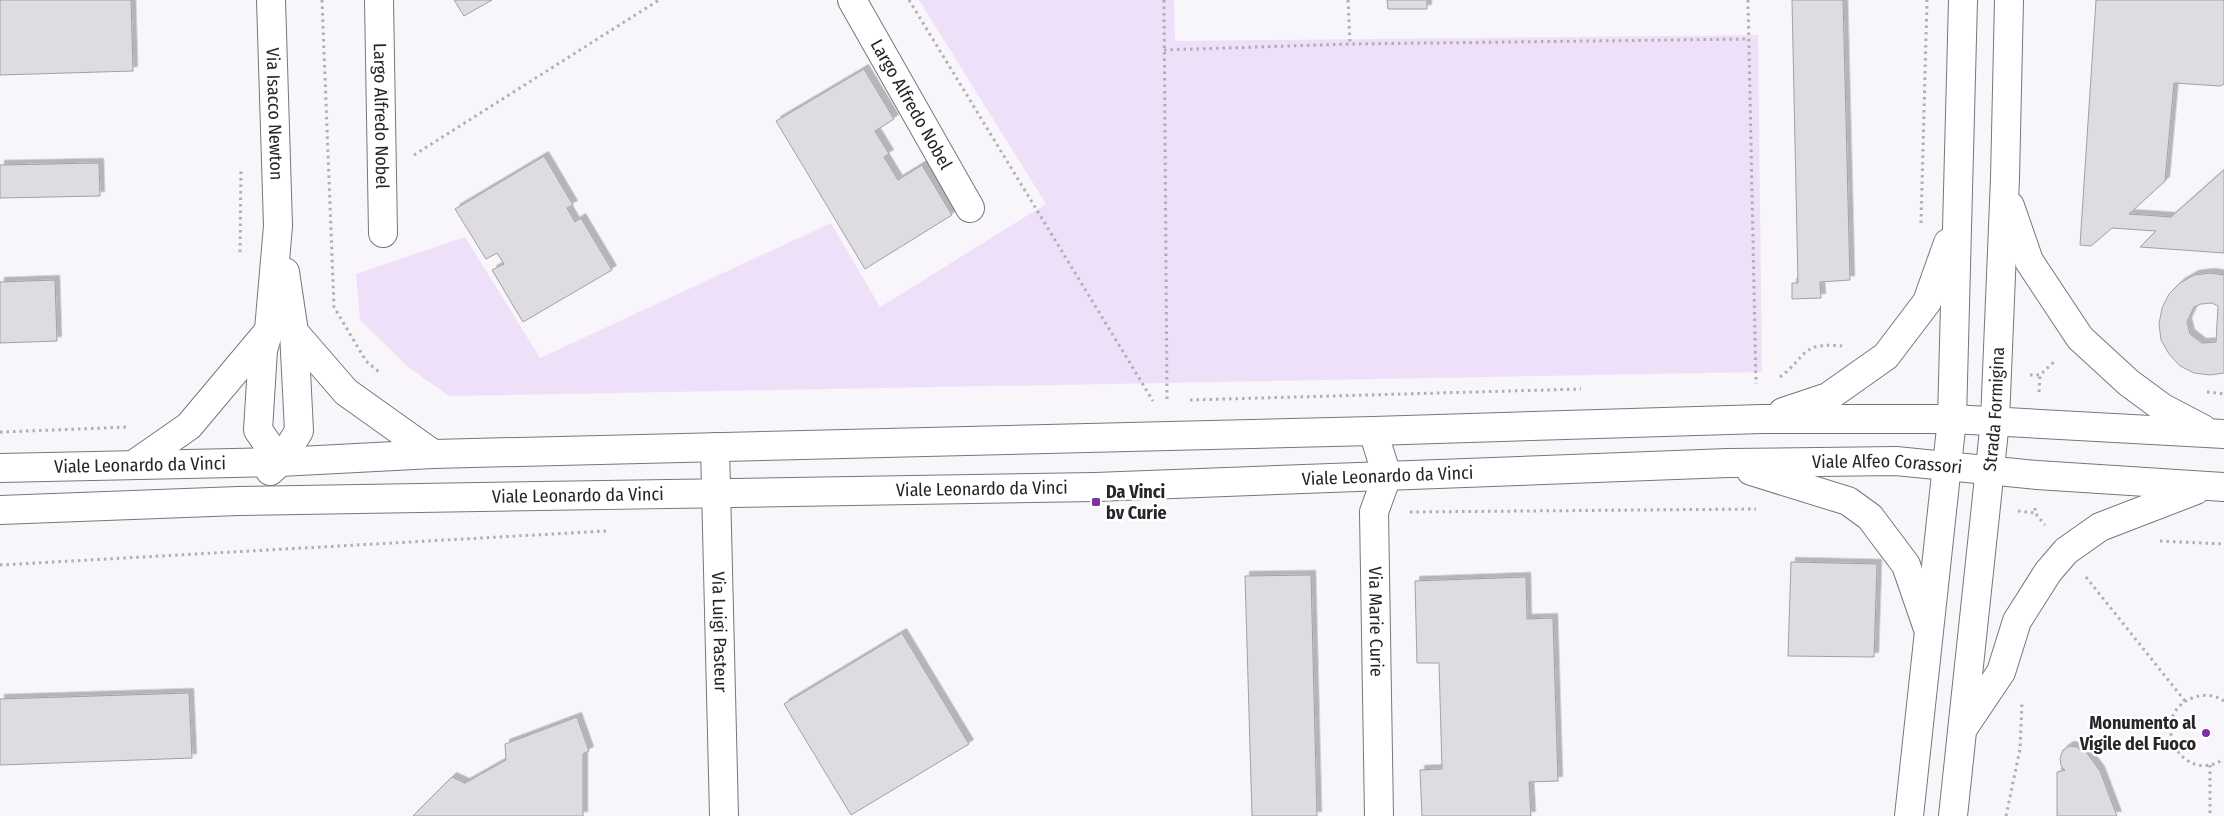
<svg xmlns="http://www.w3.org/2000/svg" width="2224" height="816" font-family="'Fira Sans Condensed',sans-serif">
<defs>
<filter id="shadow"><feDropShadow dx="4.5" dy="-4.5" stdDeviation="0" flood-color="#0004"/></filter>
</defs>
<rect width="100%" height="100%" fill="#f9f6fb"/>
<path fill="#efe0f9" d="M919,0H1174L1175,41L1758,35L1762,372L449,396L408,367L360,320L356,274L465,237L540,358L831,223L880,307L1046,204Z"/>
<g fill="#dedce0" stroke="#a3a0a4" fill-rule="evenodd" filter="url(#shadow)">
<path d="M0,0H131L133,71L0,75Z"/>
<path d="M454,0H492L464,16Z"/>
<path d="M1387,0H1427V9H1388Z"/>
<path d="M1792,0H1843L1850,280L1820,282L1821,298L1792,299V283H1798Z"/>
<path d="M2096,0H2224V84L2220,86L2174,83L2165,181L2129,214L2171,217L2224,170V253L2140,247L2156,231L2112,228L2091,246L2080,245Z"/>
<path d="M864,69L894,119L875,131L889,154L884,157L898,180L922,165L952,215L865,269L776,121Z"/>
<path d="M544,156L573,205L567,208L575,222L581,218L612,270L523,322L492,270L504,264L497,253L486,259L455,209Z"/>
<path d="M99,163L100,196L0,198V165Z"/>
<path d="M2210,273L2224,275V373L2210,375L2194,373L2180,366L2169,354L2161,340L2159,324L2162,308L2169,294L2180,283L2194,275ZM2212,303L2218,306L2216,342L2202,343L2190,334L2187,322L2194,307L2201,304Z"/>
<path d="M55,280L57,341L0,343V282Z"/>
<path d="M1791,562L1877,564L1874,657L1788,656Z"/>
<path d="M1311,575L1317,816H1252L1245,576Z"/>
<path d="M1526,577L1527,619L1553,618L1558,781L1529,782L1531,816H1422L1420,770L1442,769L1439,663H1417L1415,581Z"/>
<path d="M902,633L969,744L851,815L784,704Z"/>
<path d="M189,693L192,758L0,765V699Z"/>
<path d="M577,717L589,751L583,754V816H413L452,777L465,783L506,760L505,744Z"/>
<path d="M2069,746L2077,747L2083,752L2084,749L2100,771L2117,816H2057V772L2065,770L2061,766L2060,758L2063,750Z"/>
</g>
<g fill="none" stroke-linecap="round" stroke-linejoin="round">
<defs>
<g id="minor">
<path id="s1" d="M271,0L278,226L269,330L263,350L258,430L280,462"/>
<path id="s2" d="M379,0L383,233"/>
<path id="s3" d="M852,0L970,208"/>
<path d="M2010,206L2029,261L2080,338L2129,383L2163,408L2203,429"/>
<path d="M294,332L346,392L433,454"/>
<path d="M1783,412L1828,397L1886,356L1927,302L1948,243"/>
<path id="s4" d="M1373,431L1387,476L1374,512L1379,816"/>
<path id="s5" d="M715,447L724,816"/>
<path d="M133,465L189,426L267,333"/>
<path id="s6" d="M0,468L280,462L433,454L1373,431L1762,419H1952L2224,434"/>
<path d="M270,471L280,462L299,431L294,332L285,272"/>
<path d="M1751,471L1848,501L1870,517L1906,565L1927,626"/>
<path id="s7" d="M0,510L238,501L1095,487L1728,463L1896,461L2037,475L2224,487"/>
<path d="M1964,727L2001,672L2017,621L2048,572L2066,551L2100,527L2196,490"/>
<path d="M1909,816L1952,419L1963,0"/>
<path id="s8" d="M1953,816L1995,421L2005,178L2009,0"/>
</g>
</defs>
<use href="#minor" stroke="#79767a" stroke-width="30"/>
<g stroke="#b0aeb2" stroke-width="3" stroke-dasharray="2.5 4" stroke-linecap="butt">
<path d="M322,0L334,307L366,361L379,372"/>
<path d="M909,0L1153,401"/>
<path d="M1164,0L1167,400"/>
<path d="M1348,0L1350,44"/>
<path d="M1748,0L1756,384"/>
<path d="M1164,50L1350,44L1749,39"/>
<path d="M414,155L659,0"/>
<path d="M1921,223L1927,0"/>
<path d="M240,252L241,168"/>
<path d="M2030,375H2040L2056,360"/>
<path d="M1780,377C1808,356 1800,342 1842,346"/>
<path d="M2039,392L2040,375"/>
<path d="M2207,392L2224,394"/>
<path d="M1190,400L1581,389"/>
<path d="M0,432L129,427"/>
<path d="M2035,508V513L2045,525"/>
<path d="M2018,511L2035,513"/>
<path d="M1410,512L1756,509"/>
<path d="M2160,541L2224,544"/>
<path d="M0,565L606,531"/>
<path d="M2086,577L2185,701"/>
<path d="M2224,701C2216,695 2204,694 2195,697C2145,713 2180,788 2224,759"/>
<path d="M2210,765V816"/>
<path d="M2006,816L2020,749L2022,702"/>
</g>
<use href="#minor" stroke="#fff" stroke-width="28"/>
</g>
<g fill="#7e31a3" stroke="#fff" stroke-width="2">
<rect x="1091" y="497" width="10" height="10" rx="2.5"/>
<circle cx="2206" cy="733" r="5"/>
</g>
<g text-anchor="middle" stroke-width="5" stroke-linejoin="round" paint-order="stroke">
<g font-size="18" fill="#262527" stroke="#fff">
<text dy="6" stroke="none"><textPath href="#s3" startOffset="120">Largo Alfredo Nobel</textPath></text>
<text dy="6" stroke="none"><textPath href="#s1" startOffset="114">Via Isacco Newton</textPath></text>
<text dy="6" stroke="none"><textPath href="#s2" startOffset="116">Largo Alfredo Nobel</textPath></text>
<text dy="6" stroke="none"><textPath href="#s8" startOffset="409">Strada Formigina</textPath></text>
<text dy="6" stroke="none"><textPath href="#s6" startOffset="140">Viale Leonardo da Vinci</textPath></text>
<text dy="6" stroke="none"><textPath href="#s7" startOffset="1888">Viale Alfeo Corassori</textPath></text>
<text dy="6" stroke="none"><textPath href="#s7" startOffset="1388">Viale Leonardo da Vinci</textPath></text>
<text dy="6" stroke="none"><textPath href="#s7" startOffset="982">Viale Leonardo da Vinci</textPath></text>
<text dy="6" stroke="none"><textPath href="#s7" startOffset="578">Viale Leonardo da Vinci</textPath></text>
<text dy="6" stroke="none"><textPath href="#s4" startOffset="195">Via Marie Curie</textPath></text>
<text dy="6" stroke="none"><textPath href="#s5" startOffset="185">Via Luigi Pasteur</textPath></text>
</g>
<g font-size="18" font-weight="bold" fill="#262527" stroke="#fff" text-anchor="start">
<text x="1106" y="498">Da Vinci<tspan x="1106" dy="21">bv Curie</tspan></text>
<text x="2196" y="729" text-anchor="end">Monumento al<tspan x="2196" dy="21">Vigile del Fuoco</tspan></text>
</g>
</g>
</svg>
